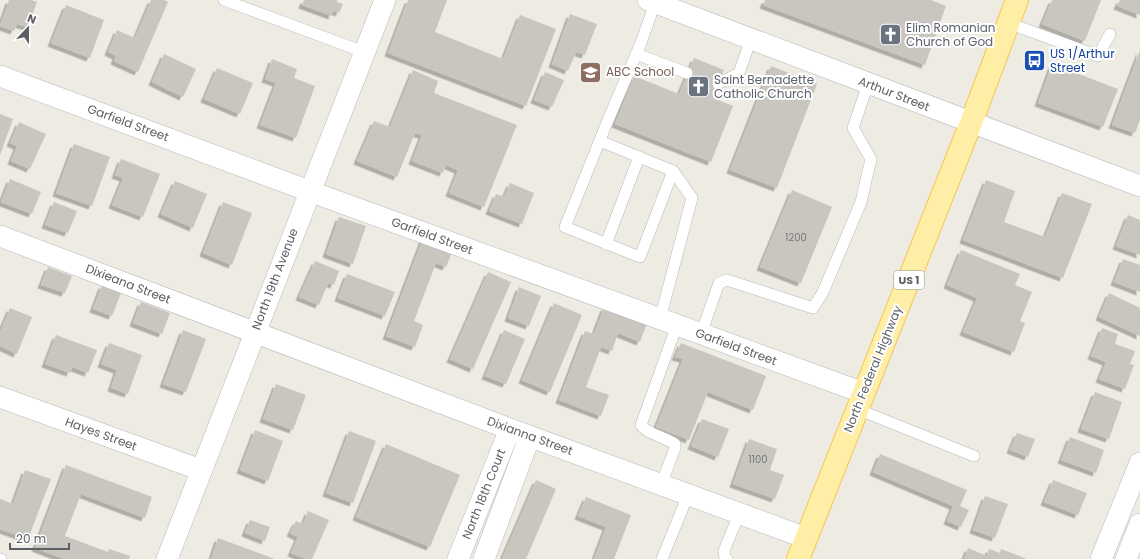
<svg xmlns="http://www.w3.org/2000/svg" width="1140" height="559" font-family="Poppins,sans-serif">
<defs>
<filter id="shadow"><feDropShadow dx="-3.5" dy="3.5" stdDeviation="0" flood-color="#0004"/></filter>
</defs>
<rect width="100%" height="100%" fill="#eeebe2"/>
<g fill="#c9c6bf" filter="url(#shadow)">
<path d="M9,0H31L37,2L28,27L17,24L14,31L0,26Z"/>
<path d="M151,0H164L168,2L138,72L114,61L116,56L108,52L117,30L135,38Z"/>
<path d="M304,0H337V2L343,4L339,13L333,11L332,16L302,5Z"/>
<path d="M408,0H447L435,32L503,59L520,15L556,29L526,106L388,53Z"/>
<path d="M765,0H931L946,6L925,65L763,5Z"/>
<path d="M1052,0H1101L1085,41L1042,24Z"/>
<path d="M1120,0H1140V15L1117,6Z"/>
<path d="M66,5L104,20L90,58L51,43Z"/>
<path d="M570,14L597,24L585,55L576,52L568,71L552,64Z"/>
<path d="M1140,50V120L1135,133L1112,125Z"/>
<path d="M164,54L196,69L183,97L152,82Z"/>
<path d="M694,58L724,70L713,98L733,106L711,162L615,124L634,76L679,94Z"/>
<path d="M272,59L297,69L294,78L315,86L296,138L260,125L276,83L265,79Z"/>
<path d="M1052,64L1118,89L1103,127L1038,103Z"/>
<path d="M771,66L817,84L777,188L730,170Z"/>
<path d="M217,68L253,83L240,114L204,99Z"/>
<path d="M413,70L438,81L434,93L517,125L484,207L449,193L458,170L446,165L443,173L412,161L422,135L415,133L397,177L357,161L374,121L390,127Z"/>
<path d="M545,72L564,80L552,107L534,100Z"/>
<path d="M0,114L13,119L0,155Z"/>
<path d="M19,122L46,134L30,169L11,161L17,146L10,143Z"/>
<path d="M74,144L110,157L92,206L56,193Z"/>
<path d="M121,159L160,174L143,217L112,205L123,178L115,175Z"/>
<path d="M10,179L41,192L32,214L1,202Z"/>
<path d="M986,180L1015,191L1004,222L1045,237L1062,193L1092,204L1063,278L963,240Z"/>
<path d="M175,181L207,194L193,228L161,214Z"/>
<path d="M510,183L534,193L522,224L489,211L496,194L504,197Z"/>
<path d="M792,190L832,207L801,283L760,267Z"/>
<path d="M54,202L77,211L68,233L45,225Z"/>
<path d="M223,202L252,213L232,265L203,253Z"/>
<path d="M1128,215L1140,220V255L1116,246Z"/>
<path d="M339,217L366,226L353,264L326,254Z"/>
<path d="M423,238L453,250L446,267L436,263L414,321L423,325L415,347L386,336Z"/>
<path d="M961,250L1020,274L1015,285L1032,292L1020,321L1025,323L1014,352L963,332L977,298L947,285Z"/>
<path d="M1123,259L1140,265V292L1114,282Z"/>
<path d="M315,261L339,271L334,285L328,283L319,305L299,297Z"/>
<path d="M48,267L72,276L65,293L41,285Z"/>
<path d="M488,272L511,282L473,369L450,359Z"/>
<path d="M347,274L395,292L385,316L338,298Z"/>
<path d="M102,285L121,293L112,316L93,309Z"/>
<path d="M519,287L541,296L529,326L508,318Z"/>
<path d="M1109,293L1140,308V336L1099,317Z"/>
<path d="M141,302L170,313L162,334L133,323Z"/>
<path d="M554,303L582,315L550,392L522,380Z"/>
<path d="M604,307L647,323L640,342L618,333L612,351L601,347L586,387L609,395L601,416L559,400L585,331L594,334Z"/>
<path d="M10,308L32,317L17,354L0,346V332Z"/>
<path d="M1102,328L1118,334L1115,344L1135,351L1130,364L1134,365L1125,389L1099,379L1106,362L1091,356Z"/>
<path d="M183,330L206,339L186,392L163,384Z"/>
<path d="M504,330L525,339L506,384L485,376Z"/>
<path d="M56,335L97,350L88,373L72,367L70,373L45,364Z"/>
<path d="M109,343L142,355L128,394L111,388L117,370L101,364Z"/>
<path d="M681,343L766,376L753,410L708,392L689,440L656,427L683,359L675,357Z"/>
<path d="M276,384L306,395L293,430L263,419Z"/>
<path d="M1095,392L1122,402L1109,439L1081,429Z"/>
<path d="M702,419L729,429L718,457L691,446Z"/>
<path d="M255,430L283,441L268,481L240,470Z"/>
<path d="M349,431L376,441L353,503L326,493Z"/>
<path d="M1017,433L1035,439L1028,457L1010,450Z"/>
<path d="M1070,437L1104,450L1096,473L1061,460Z"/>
<path d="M749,439L777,449L770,470L784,475L775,499L733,484Z"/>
<path d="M386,444L460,475L430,547L356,517Z"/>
<path d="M880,454L967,490L960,506L969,510L961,527L947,521L953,506L873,472Z"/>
<path d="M66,465L152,497L145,518L81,494L65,536L108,552L109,549L130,556L129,559H64L35,548Z"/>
<path d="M25,470L51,479L28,539L0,529V499L13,504Z"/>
<path d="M536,480L556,489L526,559H502Z"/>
<path d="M1053,480L1087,493L1078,515L1044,502Z"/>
<path d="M985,496L1008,504L995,538L973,530Z"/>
<path d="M586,497L631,515L614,559H594L606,527L578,516Z"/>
<path d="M308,511L329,520L312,559H306L291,553L298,537L290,533L296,521L303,524Z"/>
<path d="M250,520L270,527L265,541L245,533Z"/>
<path d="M218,538L275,559H211Z"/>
<path d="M968,548L987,556L989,549L1000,553L1001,549L1027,559H964Z"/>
</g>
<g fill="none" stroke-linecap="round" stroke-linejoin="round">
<defs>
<g id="service">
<path d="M224,0L364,52"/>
<path d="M1008,23L1098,56L1110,34"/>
<path d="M636,54L687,73"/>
<path d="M718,84L739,73L751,39"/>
<path d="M600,141L673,171L640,257L565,227L608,120L641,43L655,3"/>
<path d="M606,244L639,157"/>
<path d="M660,319L692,198L673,171"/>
<path d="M701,334L719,283L727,280L813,308L823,292L861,202L871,159L853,128L868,84"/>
<path d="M857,409L974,456"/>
<path d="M661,485L675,448V444C665,437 647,434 641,425L677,325"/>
<path d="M0,559H1"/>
<path d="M662,559L688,495"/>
<path d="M727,559L725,558L724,551L739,514"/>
</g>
<g id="minor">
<path d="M648,0L1140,186"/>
<path d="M0,76L309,191L864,393"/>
<path d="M0,236L510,429L806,538"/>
<path d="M0,397L201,470"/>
<path d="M167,559L385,0"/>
<path d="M458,559L510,429"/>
<path d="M484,559L530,436"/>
<path d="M1101,559L1140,463"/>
<path d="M1126,559L1140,524"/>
</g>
<path id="primary" d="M798,559L971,123L1017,0"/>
</defs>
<use href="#service" stroke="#b5b9bd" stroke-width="12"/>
<use href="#minor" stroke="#b5b9bd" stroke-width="22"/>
<use href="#primary" stroke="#f7c552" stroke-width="24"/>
<use href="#service" stroke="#fff" stroke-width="11"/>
<use href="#minor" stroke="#fff" stroke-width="21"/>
<use href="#primary" stroke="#ffefa6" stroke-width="22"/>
</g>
<defs>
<symbol id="church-square" viewBox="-11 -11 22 22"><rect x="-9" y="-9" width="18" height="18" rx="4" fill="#6b7280" stroke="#fff"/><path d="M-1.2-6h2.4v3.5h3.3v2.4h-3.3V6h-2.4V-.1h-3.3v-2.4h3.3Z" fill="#fff"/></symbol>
<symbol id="bus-square" viewBox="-11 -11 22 22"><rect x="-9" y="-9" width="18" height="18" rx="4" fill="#1a4fb4" stroke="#fff"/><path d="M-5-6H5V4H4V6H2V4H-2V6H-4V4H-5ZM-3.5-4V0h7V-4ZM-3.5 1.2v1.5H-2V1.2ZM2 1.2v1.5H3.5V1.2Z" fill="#fff"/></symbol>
<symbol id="school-square" viewBox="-11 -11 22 22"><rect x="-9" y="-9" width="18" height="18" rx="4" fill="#8d6e63" stroke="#fff"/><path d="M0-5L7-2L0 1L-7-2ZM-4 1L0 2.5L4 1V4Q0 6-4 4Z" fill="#fff"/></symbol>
</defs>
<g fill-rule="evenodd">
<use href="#church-square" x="878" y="22" width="25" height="25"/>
<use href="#bus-square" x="1022" y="48" width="25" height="25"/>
<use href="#school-square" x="578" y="60" width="25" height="25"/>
<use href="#church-square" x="686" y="74" width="25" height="25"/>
</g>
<g text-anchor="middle" stroke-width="4" stroke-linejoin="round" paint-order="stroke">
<g font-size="10" fill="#76797b">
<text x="796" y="241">1200</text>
<text x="758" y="463">1100</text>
</g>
<rect fill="#fff" stroke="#8c8f92" stroke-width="1" x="894" y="271" width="30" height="18" rx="3"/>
<g font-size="11" font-weight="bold" fill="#5b5f64">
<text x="909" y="284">US 1</text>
</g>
<g font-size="12" fill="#5b616d" stroke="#fff" text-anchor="start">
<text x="906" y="32">Elim Romanian<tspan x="906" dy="14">Church of God</tspan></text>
<text x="714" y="84">Saint Bernadette<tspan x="714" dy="14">Catholic Church</tspan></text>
</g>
<g font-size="12" fill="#164399" stroke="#fff" text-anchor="start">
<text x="1050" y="58">US 1/Arthur<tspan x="1050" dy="14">Street</tspan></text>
</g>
<g font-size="12" fill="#785e54" stroke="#fff" text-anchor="start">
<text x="606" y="76">ABC School</text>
</g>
<g font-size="12" fill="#5b5f64" stroke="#fff">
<text transform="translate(894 94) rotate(21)" y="4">Arthur Street</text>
<text transform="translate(128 123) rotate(20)" y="4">Garfield Street</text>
<text transform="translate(432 236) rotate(20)" y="4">Garfield Street</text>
<text transform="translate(275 279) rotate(-69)" y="4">North 19th Avenue</text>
<text transform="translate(128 284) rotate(21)" y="4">Dixieana Street</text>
<text transform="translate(736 347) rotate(20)" y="4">Garfield Street</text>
<text transform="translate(873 369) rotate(-68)" y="4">North Federal Highway</text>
<text transform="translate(101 434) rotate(20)" y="4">Hayes Street</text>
<text transform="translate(530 436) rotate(20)" y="4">Dixianna Street</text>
<text transform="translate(484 494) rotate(-68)" y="4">North 18th Court</text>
</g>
</g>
<g transform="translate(28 28) rotate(22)" stroke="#ffffff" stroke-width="3" paint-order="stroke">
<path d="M0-3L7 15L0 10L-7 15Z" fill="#5b5f64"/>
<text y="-6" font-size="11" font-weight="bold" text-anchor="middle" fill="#5b5f64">N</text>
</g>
<path d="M10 543v6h59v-6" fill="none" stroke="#5b5f64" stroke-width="2"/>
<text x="16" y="543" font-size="12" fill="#5b5f64" stroke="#ffffff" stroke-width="3" paint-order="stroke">20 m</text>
</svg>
